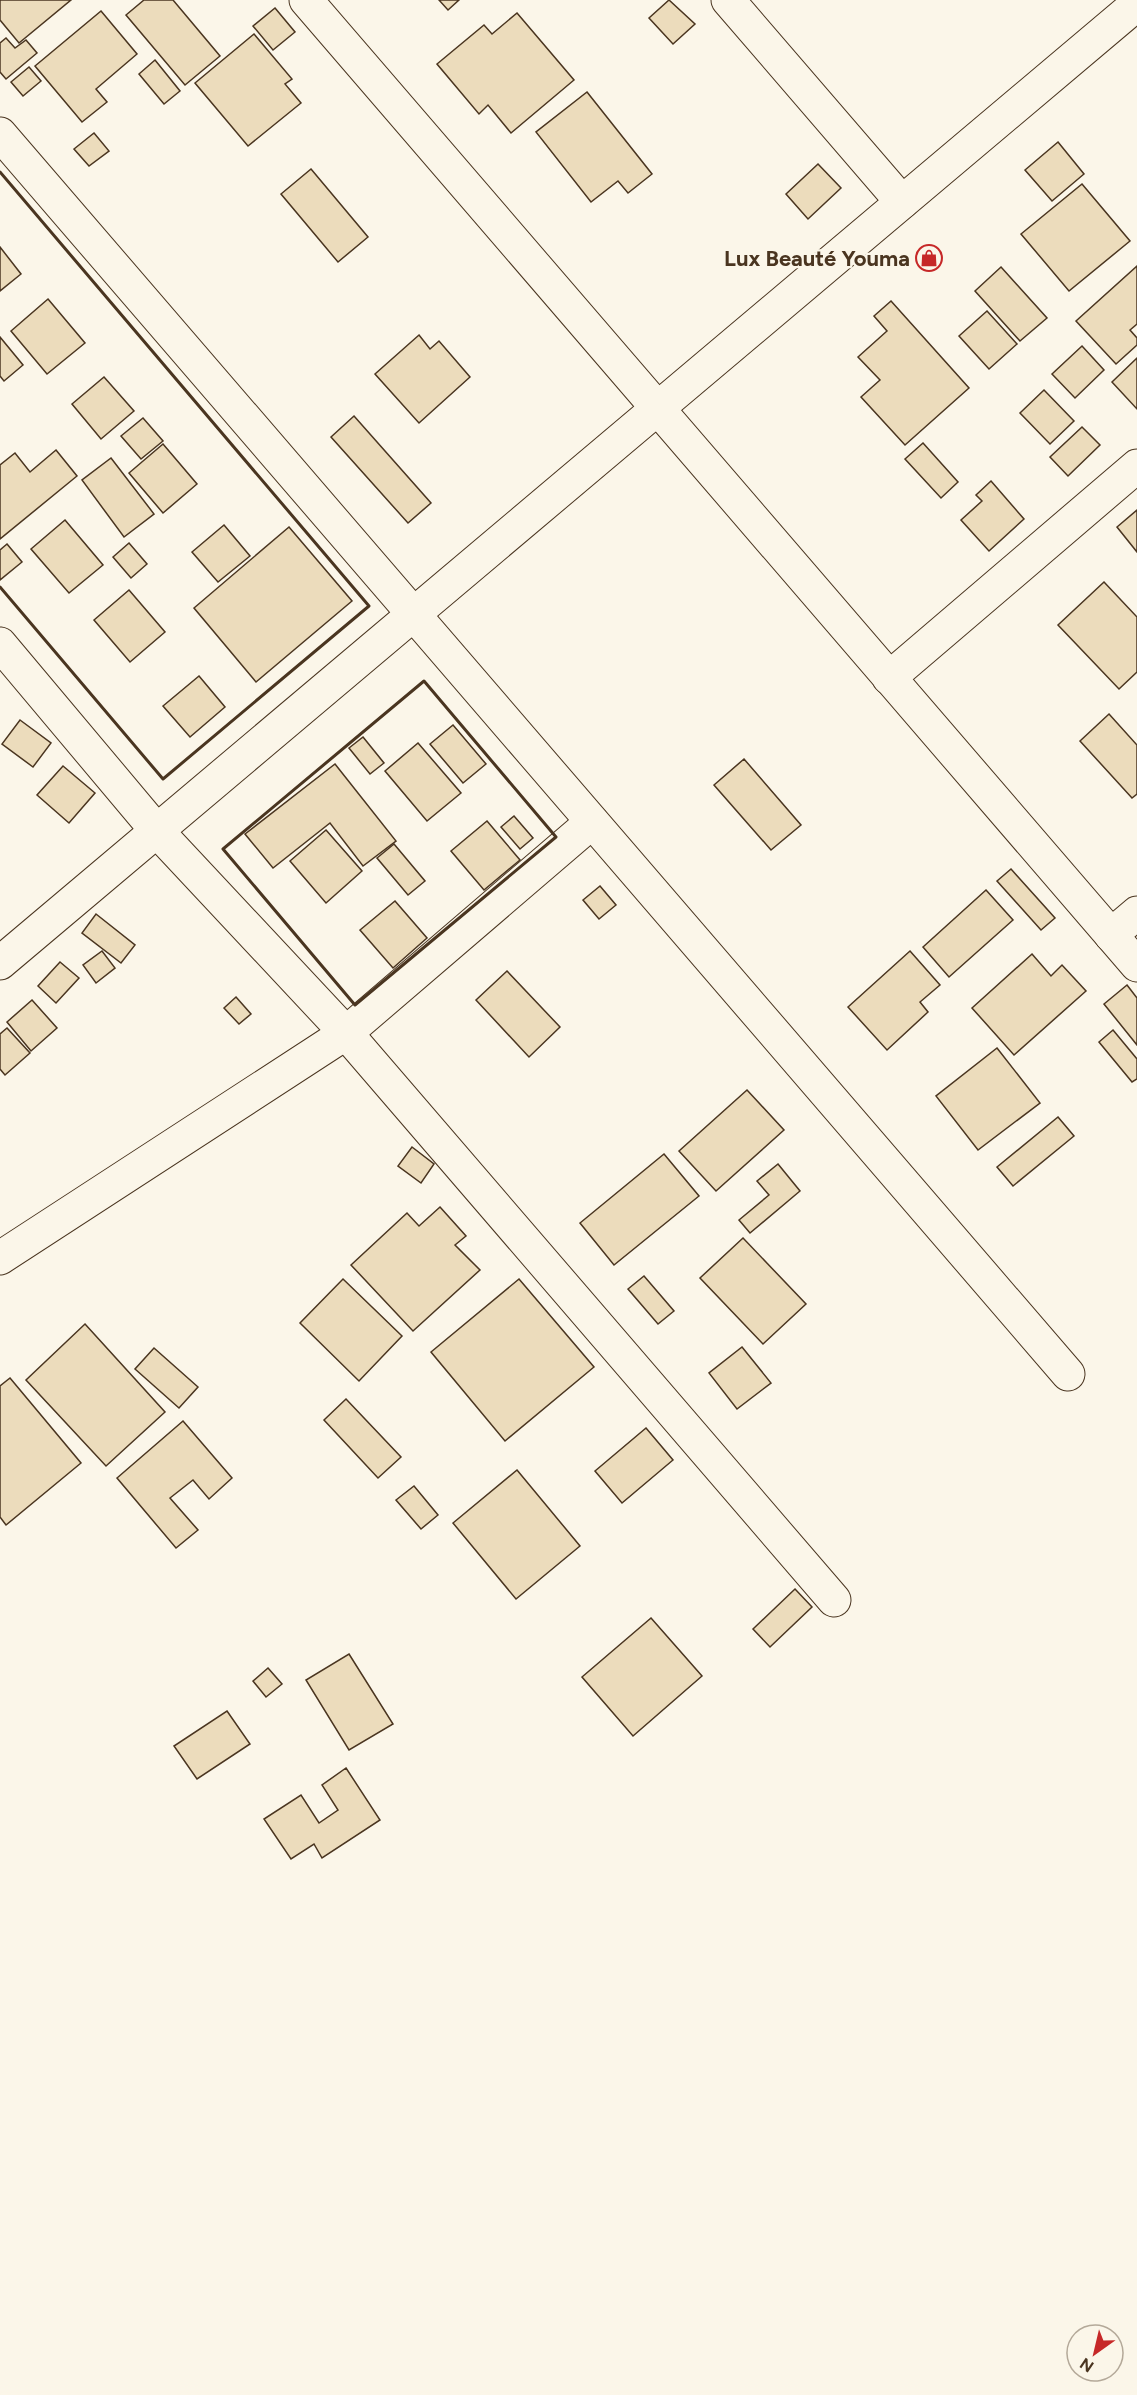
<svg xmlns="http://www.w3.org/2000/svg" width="1137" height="2395" font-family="Figtree,sans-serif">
<rect width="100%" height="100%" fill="#fbf6e9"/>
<g fill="#ecdcbc" stroke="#4a3520" stroke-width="1.5">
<path d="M0,0H71L19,43L0,20Z"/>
<path d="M144,0H173L220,56L185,85L126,15Z"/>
<path d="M439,0H459L448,10Z"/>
<path d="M669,0L695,24L673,44L649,18Z"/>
<path d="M275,8L295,32L273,50L253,26Z"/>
<path d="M101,11L137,54L96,89L107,102L82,122L35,66Z"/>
<path d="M517,13L574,80L511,133L488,105L479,114L437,64L484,25L492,34Z"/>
<path d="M254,34L292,79L285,84L301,103L248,146L195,83Z"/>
<path d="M6,38L15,48L26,40L37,53L6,79L0,72V43Z"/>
<path d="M155,60L180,91L164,104L139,74Z"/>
<path d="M29,67L41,81L23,96L11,82Z"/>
<path d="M587,92L652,174L628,193L618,181L591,202L536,132Z"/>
<path d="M94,133L109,151L89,166L74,149Z"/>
<path d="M1058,142L1084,174L1052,201L1025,170Z"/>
<path d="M818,164L841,188L808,219L786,194Z"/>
<path d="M311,169L368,237L338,262L281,194Z"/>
<path d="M1082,184L1130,241L1069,291L1021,234Z"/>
<path d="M0,247L21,274L0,291Z"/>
<path d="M1137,266V324L1130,330L1137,338V345L1116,364L1076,321Z"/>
<path d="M1001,267L1047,318L1020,341L975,291Z"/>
<path d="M48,299L85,343L47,374L11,331Z"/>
<path d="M891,301L969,388L905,445L861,397L880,380L858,357L887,331L874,316Z"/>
<path d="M987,311L1017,344L989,369L959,336Z"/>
<path d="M419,335L430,349L439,341L470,377L419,423L375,374Z"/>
<path d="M0,337L23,365L4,381L0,376Z"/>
<path d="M1082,346L1104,370L1075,398L1052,374Z"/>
<path d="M1137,358V409L1112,382Z"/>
<path d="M104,377L134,411L101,439L72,404Z"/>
<path d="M1044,390L1074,421L1050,444L1020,413Z"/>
<path d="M354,416L431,503L408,523L331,437Z"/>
<path d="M143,418L163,441L141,459L121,436Z"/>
<path d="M1082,427L1100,445L1068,476L1050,457Z"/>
<path d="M923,443L958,482L941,498L905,459Z"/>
<path d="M163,444L197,484L163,513L129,473Z"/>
<path d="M56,450L77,476L0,539V465L15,453L30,472Z"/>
<path d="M111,458L154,514L124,537L82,480Z"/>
<path d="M991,481L1024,519L989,551L961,520L982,501L976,495Z"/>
<path d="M1137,510V552L1117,527Z"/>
<path d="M65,520L103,565L69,593L31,549Z"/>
<path d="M224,525L250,556L218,582L192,552Z"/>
<path d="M289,527L352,601L256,682L194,608Z"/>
<path d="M129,543L147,564L131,578L113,557Z"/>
<path d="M7,544L22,562L0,580V550Z"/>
<path d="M1104,582L1137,617V672L1119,689L1058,625Z"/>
<path d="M129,590L165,632L130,662L94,620Z"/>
<path d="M199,676L225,707L190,737L163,706Z"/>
<path d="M1109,714L1137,745V794L1132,798L1080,741Z"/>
<path d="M20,720L51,743L33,767L2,744Z"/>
<path d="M453,725L486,764L463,783L430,744Z"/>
<path d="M363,737L384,763L370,774L349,748Z"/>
<path d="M418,743L461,793L427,821L385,771Z"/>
<path d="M744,759L801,825L771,850L714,785Z"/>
<path d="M335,764L396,841L363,866L330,823L273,868L245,834Z"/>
<path d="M63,766L95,793L69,823L37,795Z"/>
<path d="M514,816L533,838L520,849L501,827Z"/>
<path d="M487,821L520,860L484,890L451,851Z"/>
<path d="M326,830L362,871L326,903L290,861Z"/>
<path d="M394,844L425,881L408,895L377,858Z"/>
<path d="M1011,869L1055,918L1041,930L997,881Z"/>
<path d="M600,886L616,905L599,919L583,900Z"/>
<path d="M986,890L1013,920L949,977L923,947Z"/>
<path d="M395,901L427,938L393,968L360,930Z"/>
<path d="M96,914L135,945L121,963L82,933Z"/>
<path d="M102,951L115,968L96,983L83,965Z"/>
<path d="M910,951L940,985L920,1002L928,1012L887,1050L848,1007Z"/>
<path d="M1032,954L1051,976L1062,965L1086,991L1014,1055L972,1008Z"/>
<path d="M60,962L79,978L56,1003L38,986Z"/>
<path d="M507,971L560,1027L529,1057L476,1000Z"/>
<path d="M1127,985L1137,998V1045L1104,1004Z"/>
<path d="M236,997L251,1014L239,1024L224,1008Z"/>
<path d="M32,1000L57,1028L31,1051L7,1022Z"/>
<path d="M7,1028L30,1053L5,1075L0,1069V1034Z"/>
<path d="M1113,1030L1137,1059V1079L1132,1082L1099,1042Z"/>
<path d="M997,1048L1040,1103L978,1150L936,1096Z"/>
<path d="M747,1090L784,1130L716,1191L679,1151Z"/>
<path d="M1058,1117L1074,1136L1013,1186L997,1167Z"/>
<path d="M412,1147L434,1164L421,1183L398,1166Z"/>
<path d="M664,1154L699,1196L614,1265L580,1223Z"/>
<path d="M778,1164L800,1191L750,1233L739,1220L769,1195L757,1181Z"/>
<path d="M440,1207L466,1236L455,1245L480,1270L413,1331L351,1265L407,1213L419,1226Z"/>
<path d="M743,1238L806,1304L763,1344L700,1278Z"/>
<path d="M644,1276L674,1311L658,1324L628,1289Z"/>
<path d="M343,1279L402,1336L359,1381L300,1323Z"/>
<path d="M519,1279L594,1367L505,1441L431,1352Z"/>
<path d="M85,1324L165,1412L106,1466L26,1380Z"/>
<path d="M742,1347L771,1383L737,1409L709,1373Z"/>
<path d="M154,1348L198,1387L179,1408L135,1369Z"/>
<path d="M10,1378L81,1463L6,1525L0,1517V1386Z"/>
<path d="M346,1399L401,1457L378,1478L324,1420Z"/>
<path d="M183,1421L232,1478L209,1499L193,1480L170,1498L198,1530L176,1548L117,1478Z"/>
<path d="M646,1428L673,1460L622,1503L595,1471Z"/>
<path d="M517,1470L580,1546L516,1599L453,1523Z"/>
<path d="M414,1486L438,1515L421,1529L396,1500Z"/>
<path d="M795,1589L812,1607L770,1647L753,1629Z"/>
<path d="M651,1618L702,1676L633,1736L582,1677Z"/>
<path d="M349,1654L393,1724L349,1750L306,1680Z"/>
<path d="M268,1668L282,1684L266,1697L253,1681Z"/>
<path d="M227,1711L250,1744L197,1779L174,1746Z"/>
<path d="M346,1768L380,1820L322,1858L314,1844L291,1859L264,1819L301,1795L319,1823L338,1810L322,1785Z"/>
</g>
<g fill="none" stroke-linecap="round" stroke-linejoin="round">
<defs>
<g id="street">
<path d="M306,0L1137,965"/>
<path d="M728,0L902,202"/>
<path d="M0,134L1068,1374"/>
<path d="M0,644L157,831L346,1033L834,1600"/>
<path d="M889,678L1137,466"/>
<path d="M1111,935L1137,913"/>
<path d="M0,1258L346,1033L592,822"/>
</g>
<path id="secondary" d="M0,963L1137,4"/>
</defs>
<use href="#street" stroke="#4a3520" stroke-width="35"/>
<use href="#secondary" stroke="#4a3520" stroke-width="35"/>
<use href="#street" stroke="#fbf6e9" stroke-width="33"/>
<use href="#secondary" stroke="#fbf6e9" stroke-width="33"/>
<g stroke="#4a3520" stroke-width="3">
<path d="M0,172L369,606L163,779L0,587"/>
<path d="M424,681L556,837L355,1005L223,849Z"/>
</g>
</g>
<defs>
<symbol id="shop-ring" viewBox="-11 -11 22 22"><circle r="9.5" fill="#fbf6e9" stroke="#c62828" stroke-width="1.5"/><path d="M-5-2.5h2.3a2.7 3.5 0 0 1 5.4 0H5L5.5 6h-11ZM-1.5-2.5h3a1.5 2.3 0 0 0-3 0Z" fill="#c62828"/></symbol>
</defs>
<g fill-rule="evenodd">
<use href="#shop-ring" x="914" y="243" width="30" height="30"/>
</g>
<g text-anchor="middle" stroke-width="4.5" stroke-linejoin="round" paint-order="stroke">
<g font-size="22" font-weight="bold" fill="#4a3520" stroke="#fbf6e9" text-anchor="end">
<text x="910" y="266">Lux Beauté Youma</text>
</g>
</g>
<g transform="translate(1095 2353) rotate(214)"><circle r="28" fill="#fbf6e9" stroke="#b4a999" stroke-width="1.5"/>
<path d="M0-4.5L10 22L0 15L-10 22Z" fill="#c62828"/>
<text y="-9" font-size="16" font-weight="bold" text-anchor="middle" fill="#4a3520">N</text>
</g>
</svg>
